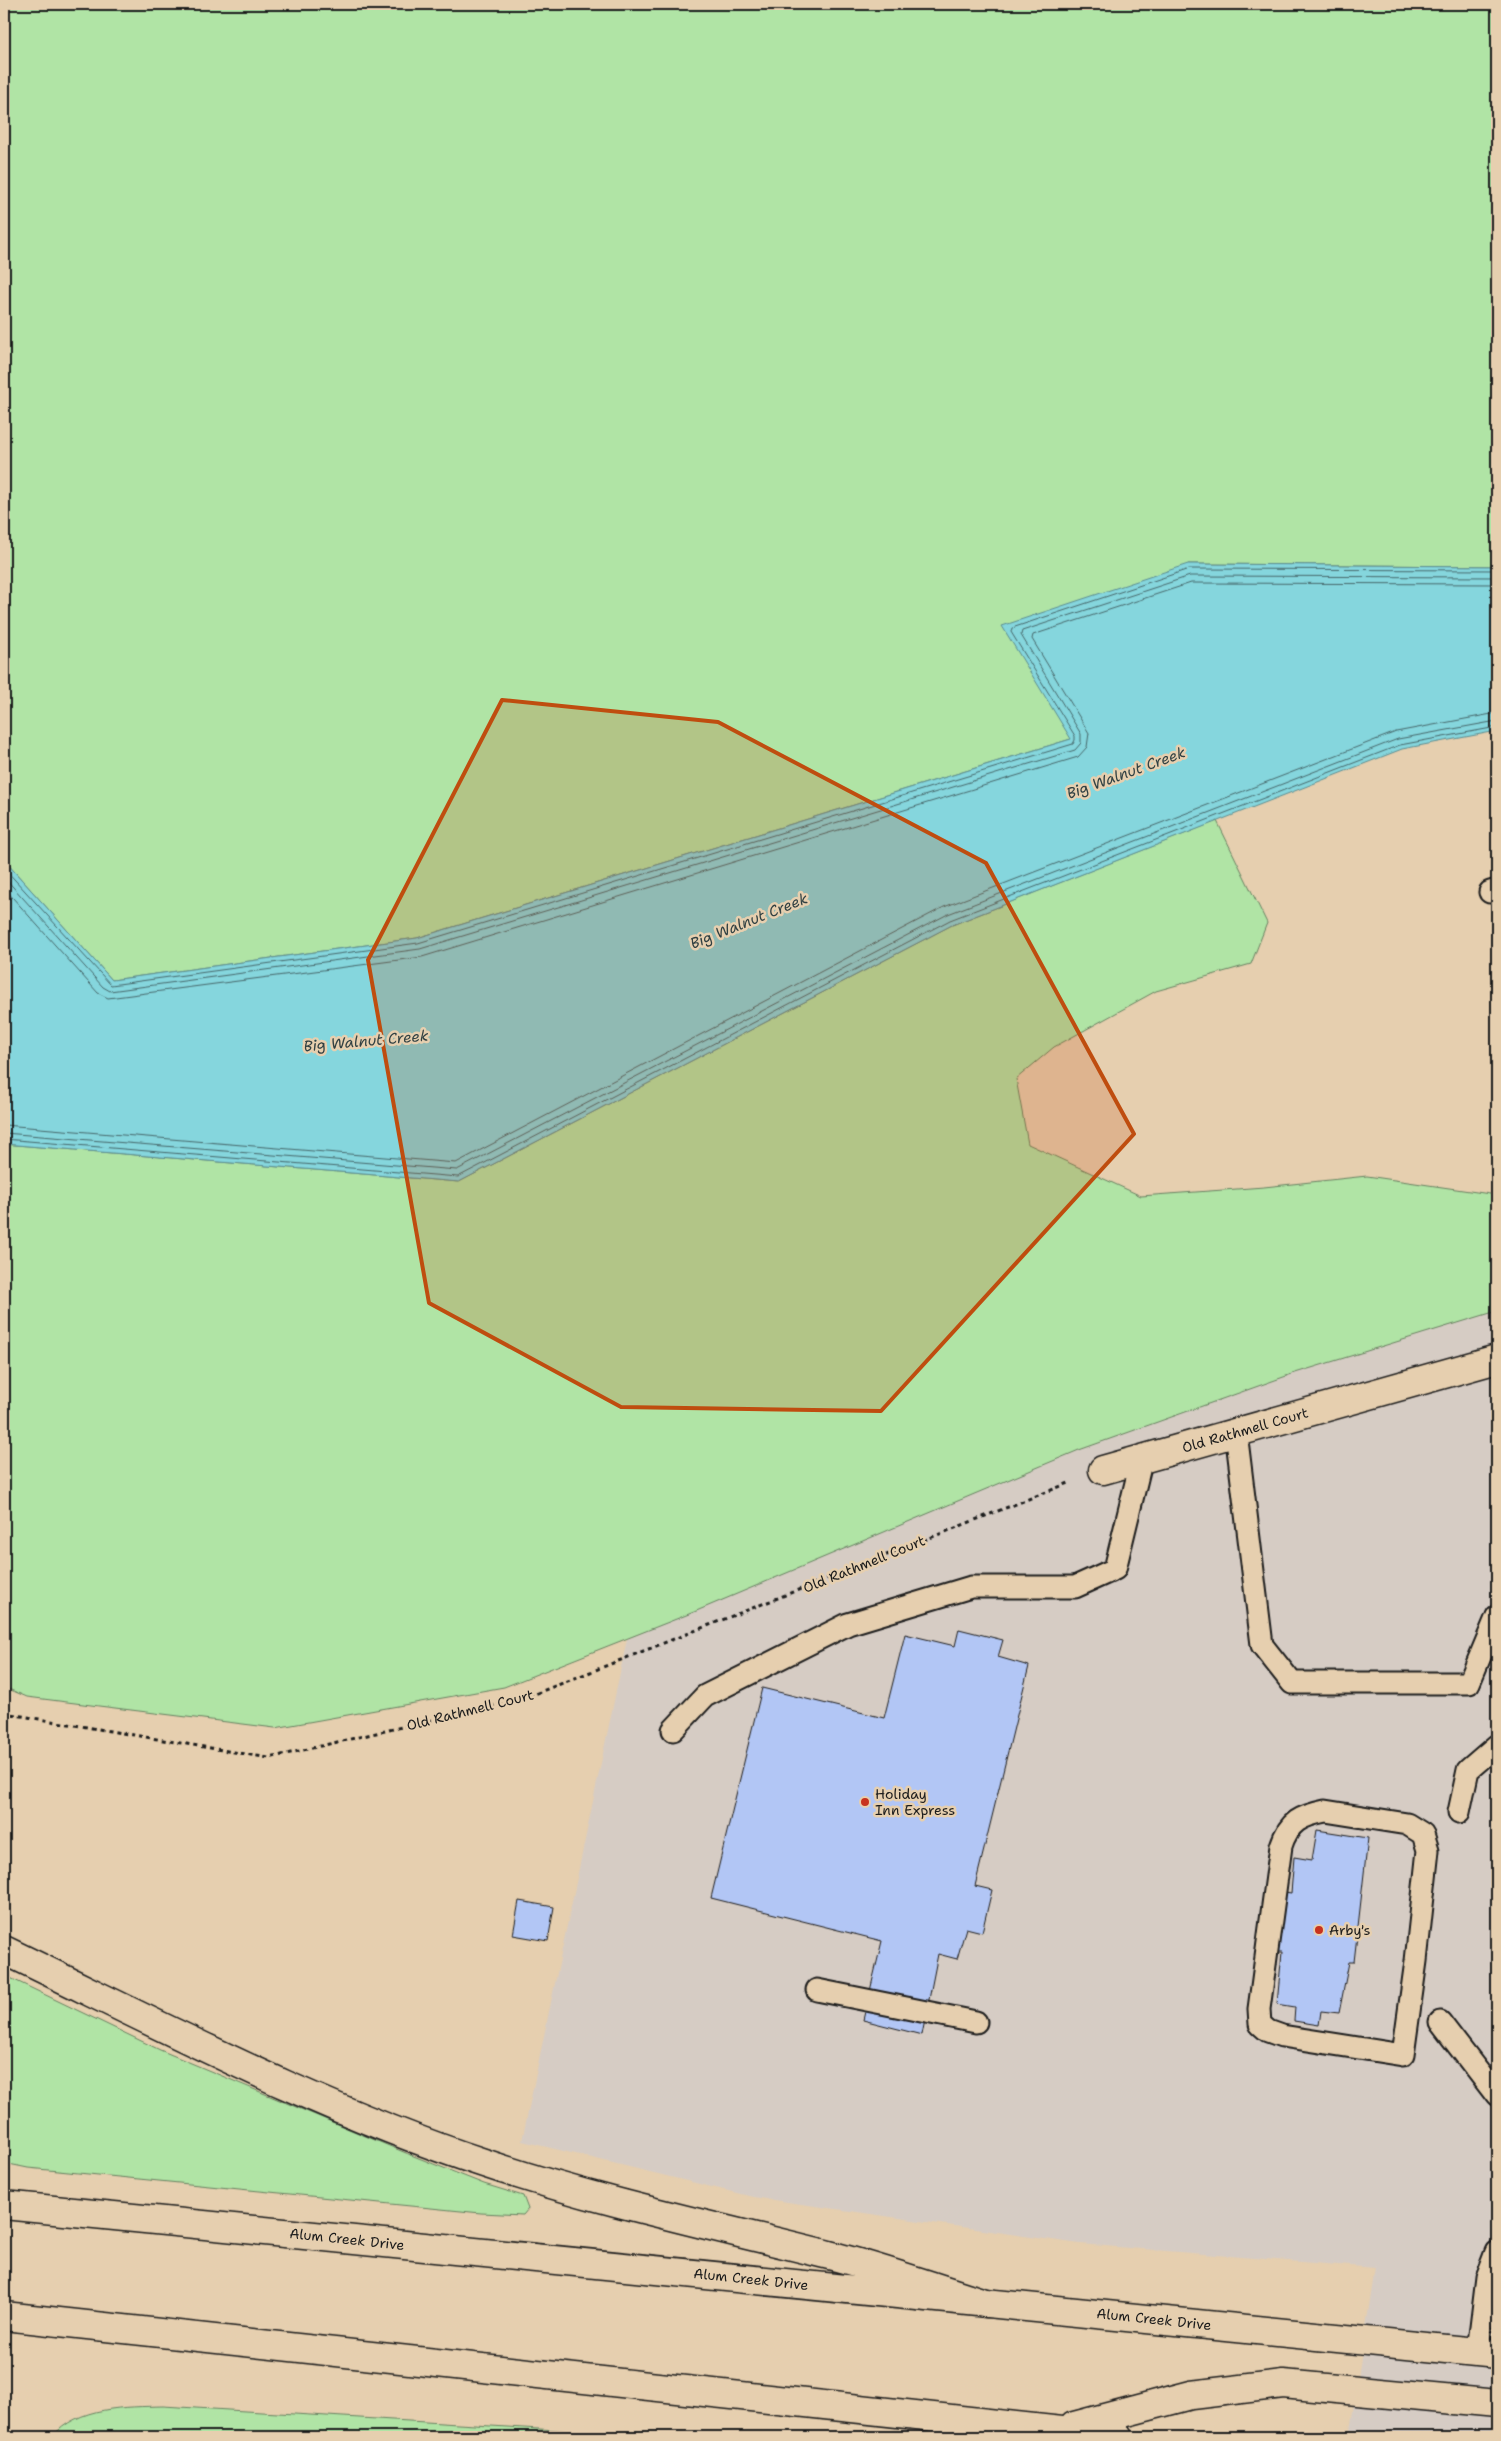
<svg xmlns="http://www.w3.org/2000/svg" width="1501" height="2441" font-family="'Shantell Sans',sans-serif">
<rect width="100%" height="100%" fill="#e6cfaf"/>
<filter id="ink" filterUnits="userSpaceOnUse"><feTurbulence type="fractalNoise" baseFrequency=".02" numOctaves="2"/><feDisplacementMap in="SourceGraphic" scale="10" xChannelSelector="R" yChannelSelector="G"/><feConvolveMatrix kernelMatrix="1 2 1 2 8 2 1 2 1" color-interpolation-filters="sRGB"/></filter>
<g filter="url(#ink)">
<path fill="#d6ccc4" d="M1497,1311V2437H1349L1375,2268L1080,2244L753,2197L522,2141L627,1639L1079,1450L1292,1374Z"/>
<g fill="#b0e4a5" stroke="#668060">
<path d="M4,4H1497V566L1188,564L1071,739L417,938L112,980L4,860Z"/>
<path d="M1217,821L1267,923L1251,964L1156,991L1054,1047L1016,1079L1028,1144L1141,1196L1264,1187L1367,1176L1497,1195V1311L1292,1374L1079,1450L694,1612L504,1687L275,1728L27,1697L4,1687V1144L459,1182L952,925Z"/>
<path d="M4,1975L160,2050L406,2153L484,2184L523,2196L528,2209L523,2215L481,2213L28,2168L4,2163Z"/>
<path d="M163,2406L589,2432L603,2437H52C78,2406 126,2407 163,2406Z"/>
</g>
<path fill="#85d6dd" stroke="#5b8c90" d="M1188,564L1497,566V731L1402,749L952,925L459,1182L4,1144V860L112,980L417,938L1071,739L1002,626Z"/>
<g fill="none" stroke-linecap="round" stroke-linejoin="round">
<g stroke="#466669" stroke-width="1">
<path d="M4,868L111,985L418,943L1073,744L1075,740V736L1011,632L1012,628L1189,569L1497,570"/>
<path d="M4,877L103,987L110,991L420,949L1075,750L1081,743V734L1021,635L1022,631L1190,576L1497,577"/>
<path d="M4,888L98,993L108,998L422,957L1078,757L1087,747L1089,733L1032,639L1033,635L1191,583L1497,584"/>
<path d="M4,1125L456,1163L944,907L1396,732L1497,713"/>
<path d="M4,1133L457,1170L948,914L1398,739L1497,721"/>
<path d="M4,1139L458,1177L950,920L1400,745L1497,727"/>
</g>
</g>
<g fill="#b2c6f5" stroke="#1c1c1c">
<path d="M959,1629L1003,1640L998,1657L1029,1666L975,1886L992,1890L982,1932L966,1928L957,1959L938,1954L922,2035L863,2020L882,1941L711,1898L762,1688L884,1718L905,1634L955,1646Z"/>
<path d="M1317,1830L1368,1838L1354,1962H1349L1339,2013L1321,2011L1319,2025L1294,2021L1295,2007L1277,2004L1282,1952H1277L1285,1892L1291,1893L1294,1857L1312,1860Z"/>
<path d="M519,1901L554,1907L548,1941L513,1935Z"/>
</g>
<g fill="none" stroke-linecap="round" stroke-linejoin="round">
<defs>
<g id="service">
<path d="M1490,892L1497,890"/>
<path d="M1236,1432L1262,1645L1292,1683H1469L1497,1616"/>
<path d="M673,1730L705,1696L848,1624L971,1587H1075L1115,1569L1142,1458"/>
<path d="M1325,1811L1407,1824L1423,1834L1428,1850L1416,1961L1403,2055L1282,2036L1268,2031L1260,2024L1259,2009L1281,1846C1289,1821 1301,1816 1325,1811Z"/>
<path d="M1459,1812L1468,1770L1497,1745"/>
<path d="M817,1990L976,2022"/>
<path d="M1440,2022L1497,2096"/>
<path d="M1478,2352L1487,2278L1497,2252"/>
</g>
<path id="minor" d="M1103,1470L1497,1359"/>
<g id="primary">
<path d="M4,2205L1497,2354"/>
<path d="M4,2316L1118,2437"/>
<path d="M1074,2426L1191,2395L1283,2384L1497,2404"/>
</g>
<path id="motorway" d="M4,1950C160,2025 319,2109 484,2163C597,2201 714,2226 829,2255C881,2268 933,2287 985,2303"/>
</defs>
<use href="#service" stroke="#1c1c1c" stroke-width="25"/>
<use href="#minor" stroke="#1c1c1c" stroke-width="31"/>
<use href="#primary" stroke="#1c1c1c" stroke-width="31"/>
<use href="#motorway" stroke="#1c1c1c" stroke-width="31"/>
<path stroke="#1c1c1c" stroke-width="3" stroke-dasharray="4 4" stroke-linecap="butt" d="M4,1713L269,1758L522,1699L1069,1483"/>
<use href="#service" stroke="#e6cfaf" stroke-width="21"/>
<use href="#minor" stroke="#e6cfaf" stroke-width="28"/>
<use href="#primary" stroke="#e6cfaf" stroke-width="28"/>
<use href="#motorway" stroke="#e6cfaf" stroke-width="28"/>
</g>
</g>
<path fill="#bf4d0f" fill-opacity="0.2" stroke="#bf4d0f" stroke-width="4" stroke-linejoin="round" d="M502,700L718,722L986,863L1134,1134L881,1411L621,1407L429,1303L368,960Z"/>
<g fill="#c8321e" stroke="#e6cfaf" stroke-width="2">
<circle cx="865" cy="1802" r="5"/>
<circle cx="1319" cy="1930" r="5"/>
</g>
<g text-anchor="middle" stroke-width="5" stroke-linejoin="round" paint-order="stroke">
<g font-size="14" fill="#1c1c1c" stroke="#e6cfaf">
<text transform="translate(1245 1430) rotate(-16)" y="5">Old Rathmell Court</text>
<text transform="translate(864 1564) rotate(-22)" y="5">Old Rathmell Court</text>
<text transform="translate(470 1710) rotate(-14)" y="5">Old Rathmell Court</text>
<text transform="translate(347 2239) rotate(6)" y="5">Alum Creek Drive</text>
<text transform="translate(751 2279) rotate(6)" y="5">Alum Creek Drive</text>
<text transform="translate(1154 2319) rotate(6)" y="5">Alum Creek Drive</text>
</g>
<g font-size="14" fill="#1c1c1c" stroke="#e6cfaf" text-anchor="start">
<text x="875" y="1799">Holiday<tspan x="875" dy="16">Inn Express</tspan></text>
<text x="1329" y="1935">Arby's</text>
</g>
<g font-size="15" font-style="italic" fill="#314143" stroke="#e6cfaf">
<text transform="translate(1126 773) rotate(-20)" y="5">Big Walnut Creek</text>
<text transform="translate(749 921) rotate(-22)" y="5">Big Walnut Creek</text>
<text transform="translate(366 1041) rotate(-5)" y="5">Big Walnut Creek</text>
</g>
</g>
<rect width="1501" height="2441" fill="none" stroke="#e6cfaf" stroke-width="20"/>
<rect x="10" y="10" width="1481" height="2421" fill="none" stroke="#1c1c1c" stroke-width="2" filter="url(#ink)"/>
</svg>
